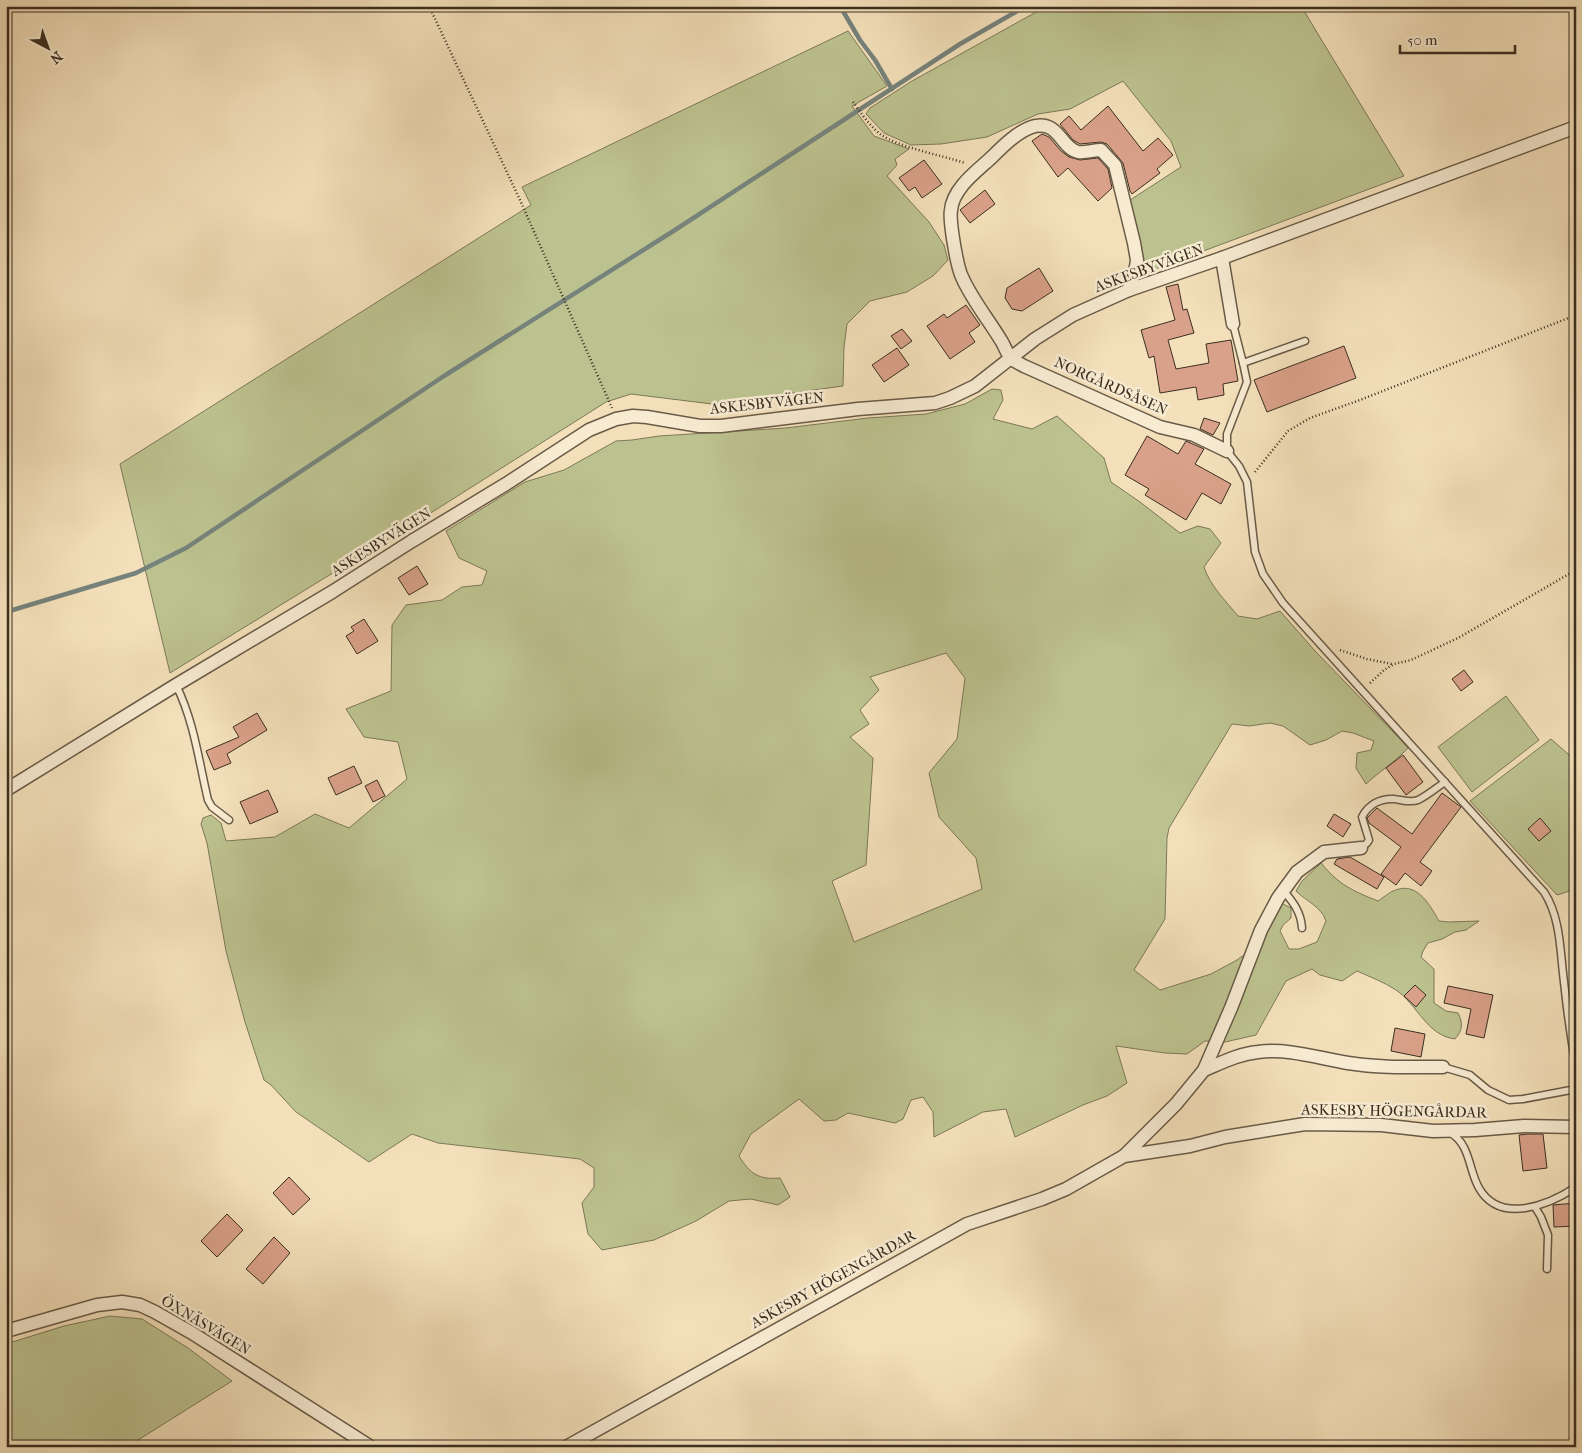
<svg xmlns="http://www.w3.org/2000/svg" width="1582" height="1453" font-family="'IM FELL French Canon',serif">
<rect width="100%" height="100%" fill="#f3e0ba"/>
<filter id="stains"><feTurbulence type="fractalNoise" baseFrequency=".004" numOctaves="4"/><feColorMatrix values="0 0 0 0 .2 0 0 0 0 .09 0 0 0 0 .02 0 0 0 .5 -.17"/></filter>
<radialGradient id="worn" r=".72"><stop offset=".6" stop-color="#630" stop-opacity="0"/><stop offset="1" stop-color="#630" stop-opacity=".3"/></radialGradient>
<g fill="#bcc28f" stroke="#7c7858" fill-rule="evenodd">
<path d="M1047,6H1301L1404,176L1142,274L1127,202L1181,167L1171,141L1123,81L1070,109L1038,114L987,137L941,144L911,145L884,133L866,114L870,108L912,81Z"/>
<path d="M848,31L887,86L852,106L874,136L909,149L895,159L897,165L887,176L929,222L944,245L948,260L933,276L907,292L870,301L847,324L844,347L843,386L712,404L631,394L606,402L437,509L170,673L120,464L531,205L522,187Z"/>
<path d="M992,389L1001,390L1003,400L993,419L1032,429L1057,416L1104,458L1111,482L1140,502L1180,533L1198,526L1210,529L1221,543L1204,567C1210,586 1226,601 1238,616L1257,619L1280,611L1316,652L1399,738L1408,748C1395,762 1380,771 1366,784L1356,768L1357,753L1371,750L1374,741L1353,733L1342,731L1326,740L1310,745L1283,726L1270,723L1249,726L1232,724L1169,828L1167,838L1165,919L1134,970L1160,990L1211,974L1237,960L1255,947L1281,903L1291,908V918L1283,925L1280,931L1289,949H1299L1317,942L1326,921C1321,906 1307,902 1296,891L1302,881L1321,863C1339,885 1353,891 1378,901C1384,897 1392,890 1399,889C1419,884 1431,907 1439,921L1448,922L1479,921L1466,930L1455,932L1442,939L1428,943L1423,951L1421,957L1434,969V1003L1446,1011L1458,1013C1463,1023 1463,1030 1455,1039C1426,1035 1418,1005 1396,990C1384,982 1370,977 1357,971L1342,981L1320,975L1312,969L1286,981L1256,1035L1225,1042L1205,1041L1187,1054L1165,1053L1116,1046L1127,1083L1107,1096L1083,1105L1015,1137L1006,1109L983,1112L934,1137L933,1112L923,1097L911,1100L903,1119L895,1123L848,1113L836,1120L824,1121L799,1099L751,1134L739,1156C750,1174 759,1180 780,1178L790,1197L778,1205L751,1199L729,1201L696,1221L654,1240L602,1250L588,1234L582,1203L594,1187V1168L580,1159L438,1143L412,1134L369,1162L296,1112L271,1085L264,1080L245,1022L226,951L207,843L201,824L203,818L211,815L221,823L226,841L275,837L315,814L349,828L407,779L398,742L364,737L346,709L391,691L392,625L406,605L442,600L462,587L482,585L487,571L459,558L446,531L525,482L564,470L616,441L632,440L659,436L786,428L868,418L926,414L965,404ZM946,653L965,678L957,739L929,773L939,817L976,858L982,889L854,942L832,881L866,865L873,758L850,737L869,724L860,710L879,690L870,677Z"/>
<path d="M1506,696L1539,740L1472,792L1438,747Z"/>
<path d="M1551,739L1576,761V889L1557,895L1470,801Z"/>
<path d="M110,1316L142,1319L188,1348L232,1381L127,1447H6V1344L64,1326Z"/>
</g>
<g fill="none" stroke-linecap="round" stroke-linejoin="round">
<g stroke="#76837c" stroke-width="4.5">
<path d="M840,6L860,40L875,60L892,89"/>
<path d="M6,612L136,573L186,548L444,376L675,230L960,44L1026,6"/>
</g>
</g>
<g fill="#d9a189" stroke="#3b2f21">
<path d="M1108,106L1143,151L1158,138L1173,155L1157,169L1160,173L1132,194L1130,191L1123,163L1107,144L1101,142L1080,144L1073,140L1060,124L1069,116L1081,130Z"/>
<path d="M1042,134L1049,137L1061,151L1069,157L1080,160L1098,158L1108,169L1112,188L1098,201L1068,168L1058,177L1032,141Z"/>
<path d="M924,160L942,184L922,198L915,187L909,191L899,178Z"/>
<path d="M985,190L995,204L970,223L960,210Z"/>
<path d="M1039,268L1053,291L1022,311L1012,309L1005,298L1007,288Z"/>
<path d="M1178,284L1183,310L1187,309L1194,333L1168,340L1176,369L1209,363L1206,344L1231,340L1238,381L1223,384L1224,395L1198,400L1196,387L1160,393L1154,356L1149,358L1141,330L1175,320L1166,287Z"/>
<path d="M966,305L980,325L969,333L975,342L950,359L927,326L944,314L947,318Z"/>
<path d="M902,329L912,341L901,349L891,336Z"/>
<path d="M1344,346L1356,378L1267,412L1254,380Z"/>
<path d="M897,348L909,365L884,382L872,365Z"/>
<path d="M1204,418L1220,423L1213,435L1200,429Z"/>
<path d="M1147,436L1178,454L1186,441L1204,449L1195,464L1231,484L1221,504L1202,493L1186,520L1145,495L1149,489L1125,475Z"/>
<path d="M417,566L428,584L409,595L398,578Z"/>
<path d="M364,619L378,641L357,654L346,636L354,631L351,627Z"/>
<path d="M1464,670L1473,682L1461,691L1452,679Z"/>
<path d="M257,713L267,730L227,754L231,763L214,770L206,751L239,737L233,727Z"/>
<path d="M1403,755L1423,782L1406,795L1386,768Z"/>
<path d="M354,766L362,783L336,795L328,778Z"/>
<path d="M377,780L385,796L373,802L365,786Z"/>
<path d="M268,790L278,812L250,824L240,802Z"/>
<path d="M1442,793L1461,807L1420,862L1432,871L1421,886L1405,873L1396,885L1381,874L1401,847L1369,823L1367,818L1377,808L1412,834Z"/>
<path d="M1334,814L1351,824L1343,837L1327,826Z"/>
<path d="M1540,818L1551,831L1539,841L1528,829Z"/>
<path d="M1350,857L1384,877L1377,889L1334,864L1337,859Z"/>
<path d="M1415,985L1426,995L1416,1007L1404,996Z"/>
<path d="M1448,986L1493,995L1484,1038L1466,1034L1471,1009L1444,1003Z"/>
<path d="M1395,1028L1425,1034L1421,1057L1391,1051Z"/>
<path d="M1528,1134H1543L1547,1168L1523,1171L1519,1135Z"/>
<path d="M289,1177L310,1199L293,1215L273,1193Z"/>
<path d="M1576,1203V1226L1554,1227L1553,1205Z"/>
<path d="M227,1214L243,1230L217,1257L201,1241Z"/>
<path d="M274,1237L290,1253L263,1284L246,1269Z"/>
</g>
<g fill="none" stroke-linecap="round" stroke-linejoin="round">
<defs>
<g id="service">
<path d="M1233,324L1243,363L1247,382L1227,434V451L1239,466L1247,482L1255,552L1263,574L1283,603L1544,892C1561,918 1560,952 1564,982C1567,1011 1571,1039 1576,1067"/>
<path d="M1243,363L1305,341"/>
<path d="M176,685C194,721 199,762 208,800L212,807L229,820"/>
<path d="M1361,848L1367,843L1369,840L1362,817C1368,805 1380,798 1394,799C1402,800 1410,803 1418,800C1427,796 1436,788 1445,782"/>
<path d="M1283,890C1293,902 1301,912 1302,928"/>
<path d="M1443,1067L1470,1075L1488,1090L1509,1100L1523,1099L1576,1089"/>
<path d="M1449,1132C1471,1144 1468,1169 1479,1188C1500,1225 1549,1205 1576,1187"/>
<path d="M1535,1207L1541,1217L1548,1235L1547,1269"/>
</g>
<g id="minor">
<path d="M1222,258L1233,324"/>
<path d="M1129,290L1136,267L1137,260L1134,243L1115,165L1101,150C1093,150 1086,153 1078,152C1061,148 1059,121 1035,126C1019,130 1003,146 992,157C977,171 953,188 951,210C949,221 957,267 962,277C972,300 989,320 1002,342C1005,347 1007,354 1011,358C1014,361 1020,364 1024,366L1160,427L1194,435L1227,451"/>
<path d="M6,790L176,685L332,592L412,541L506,484L589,430L616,419L633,416L647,417L700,426H721L858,409L935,403L950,398L975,386L1035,339L1073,315L1129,290L1222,258L1576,127"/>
<path d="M1204,1070C1221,1063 1238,1054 1258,1052C1288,1048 1318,1058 1348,1063C1379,1068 1412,1067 1443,1067"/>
<path d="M1124,1156L1176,1104L1204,1070L1231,1008L1261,930L1278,898L1297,872L1324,852L1361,848"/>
<path d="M6,1331L97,1305L122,1302L140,1305L155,1312L192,1333L371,1447"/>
<path d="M566,1447L967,1224L1042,1199L1066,1189L1124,1156L1190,1146L1225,1137L1305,1124L1381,1125L1433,1131L1475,1130L1524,1126L1576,1127"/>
</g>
</defs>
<use href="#service" stroke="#695b47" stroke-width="9"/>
<use href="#minor" stroke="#695b47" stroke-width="15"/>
<g stroke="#3b2f21" stroke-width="2.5" stroke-dasharray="1 2.5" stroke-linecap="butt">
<path d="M429,6L520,200L612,408"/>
<path d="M853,102C861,113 869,125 880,134C900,148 941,155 965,163"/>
<path d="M1255,472L1288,431L1310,418L1360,400L1576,315"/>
<path d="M1340,650L1367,659L1392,664"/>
<path d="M1370,683L1384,670L1394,664L1411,660L1458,638L1576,570"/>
</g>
<use href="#service" stroke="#f7ebd2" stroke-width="6"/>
<use href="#minor" stroke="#f7ebd2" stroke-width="12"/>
</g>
<g text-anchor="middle" stroke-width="5" stroke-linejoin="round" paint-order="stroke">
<g font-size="15" fill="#3b2f21" stroke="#f7ebd2">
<text transform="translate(1149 268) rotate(-20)" y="5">ASKESBYVÄGEN</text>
<text transform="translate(1111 386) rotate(24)" y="5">NORGÅRDSÅSEN</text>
<text transform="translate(767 403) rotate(-6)" y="5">ASKESBYVÄGEN</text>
<text transform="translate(381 542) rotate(-32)" y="5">ASKESBYVÄGEN</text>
<text transform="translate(1394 1111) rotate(1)" y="5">ASKESBY HÖGENGÅRDAR</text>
<text transform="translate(833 1279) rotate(-29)" y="5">ASKESBY HÖGENGÅRDAR</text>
<text transform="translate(206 1325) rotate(31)" y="5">ÖXNÄSVÄGEN</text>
</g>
</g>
<rect width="1582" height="1453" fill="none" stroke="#f3e0ba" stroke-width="25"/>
<rect x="8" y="8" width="1567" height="1438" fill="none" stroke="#3b2f21" stroke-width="2.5"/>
<rect x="12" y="12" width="1557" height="1428" fill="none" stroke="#3b2f21"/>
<g transform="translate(48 48) rotate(139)" stroke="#f7ebd2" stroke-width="4" paint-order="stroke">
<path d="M0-4L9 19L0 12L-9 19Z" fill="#3b2f21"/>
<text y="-8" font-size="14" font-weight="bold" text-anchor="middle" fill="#3b2f21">N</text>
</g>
<path d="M1400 45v8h115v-8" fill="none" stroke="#3b2f21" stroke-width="2.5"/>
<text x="1407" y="45" font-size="15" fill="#3b2f21" stroke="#f7ebd2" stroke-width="4" paint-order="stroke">50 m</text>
<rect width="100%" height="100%" filter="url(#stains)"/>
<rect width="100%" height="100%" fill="url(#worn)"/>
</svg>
